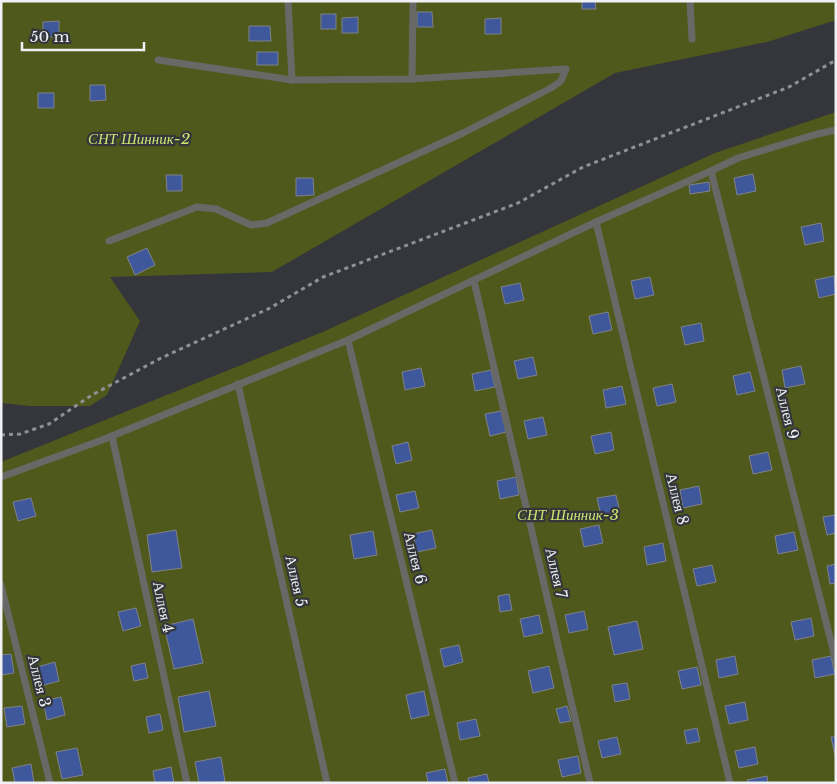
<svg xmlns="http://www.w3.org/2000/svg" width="837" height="784" font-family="'Libre Baskerville',serif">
<rect width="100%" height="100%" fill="#34363b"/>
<g fill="#4f591c">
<path d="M1,1H836V20L767,42L615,73L272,272L110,277L140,321L107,395L90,406H30L1,403Z"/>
<path d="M836,112V783H1V462L325,331L715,153Z"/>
</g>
<g fill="#3f579b" stroke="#808288">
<path d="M582,1H595L596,9H582Z"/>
<path d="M417,12H432L433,27H417Z"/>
<rect x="321" y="14" width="15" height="15"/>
<path d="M358,17V33H342V18Z"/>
<path d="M501,18V34H485V19Z"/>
<path d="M59,21V37H43V22Z"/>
<path d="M249,26H270L271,41H249Z"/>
<rect x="257" y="52" width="21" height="13"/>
<path d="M90,85H105L106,100L90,101Z"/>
<rect x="38" y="93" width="16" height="15"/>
<path d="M753,174L756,191L737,195L734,178Z"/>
<path d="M166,175H182V191H167Z"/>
<path d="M296,178H313L314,195L296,196Z"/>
<path d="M709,182L710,191L690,194L689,185Z"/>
<path d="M821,223L824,241L805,245L801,227Z"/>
<path d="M147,248L155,265L135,275L127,257Z"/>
<path d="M834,276L836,294L819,298L815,280Z"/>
<path d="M650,277L654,295L635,299L631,281Z"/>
<path d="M520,283L524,300L505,304L501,287Z"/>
<path d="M608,312L612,330L593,334L589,316Z"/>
<path d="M701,323L704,341L685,345L681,327Z"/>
<path d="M533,357L537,375L518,379L514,361Z"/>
<path d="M801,366L805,384L785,388L782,370Z"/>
<path d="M421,368L425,386L405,390L402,372Z"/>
<path d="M491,370L495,387L475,391L472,374Z"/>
<path d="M750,372L755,391L737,395L733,376Z"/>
<path d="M672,384L676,402L657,406L653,388Z"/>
<path d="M622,386L626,404L606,408L603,390Z"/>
<path d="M501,411L506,432L490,436L485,414Z"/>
<path d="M543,417L547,435L528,439L524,421Z"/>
<path d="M611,432L614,450L595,454L591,436Z"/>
<path d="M408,442L412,460L396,464L392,446Z"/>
<path d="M768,452L772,470L753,474L749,456Z"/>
<path d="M516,477L519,495L500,499L497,481Z"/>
<path d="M699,486L702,504L683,508L680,490Z"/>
<path d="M415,491L419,508L400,512L396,495Z"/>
<path d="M616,495L620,512L601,516L597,498Z"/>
<path d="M31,498L36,516L18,521L13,502Z"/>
<path d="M836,515V533L827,535L823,517Z"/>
<path d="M599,525L603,543L584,547L580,529Z"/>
<path d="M176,530L182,568L152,572L147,535Z"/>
<path d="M432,530L436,548L417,552L413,534Z"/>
<path d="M373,531L377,555L354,559L350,535Z"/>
<path d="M794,532L798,550L778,554L775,536Z"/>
<path d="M663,543L666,561L647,565L644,547Z"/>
<path d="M836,564V583L830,584L827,566Z"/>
<path d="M712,565L716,582L697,586L693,569Z"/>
<path d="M509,594L512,610L500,612L498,596Z"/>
<path d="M136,608L141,626L123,631L118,612Z"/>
<path d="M584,611L588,629L569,633L565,615Z"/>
<path d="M539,615L543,633L524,637L520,619Z"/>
<path d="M811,618L814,636L795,640L791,622Z"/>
<path d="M193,619L203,663L174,669L164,626Z"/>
<path d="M637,621L643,649L614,655L608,627Z"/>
<path d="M459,645L463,662L444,667L440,649Z"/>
<path d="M11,654L14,673L1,675V655Z"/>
<path d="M735,656L738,674L719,678L716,660Z"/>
<path d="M831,656L835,674L815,678L812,660Z"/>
<path d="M55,662L59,681L41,686L37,667Z"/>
<path d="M145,663L148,678L134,681L131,666Z"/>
<path d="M549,666L554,688L533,693L528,671Z"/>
<path d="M697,667L701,685L682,689L678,671Z"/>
<path d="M627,683L630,699L615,702L612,685Z"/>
<path d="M209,691L216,726L184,732L178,697Z"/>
<path d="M424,691L429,715L411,719L406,695Z"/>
<path d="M61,697L65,715L47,720L43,701Z"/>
<path d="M745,702L748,720L729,724L725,706Z"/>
<path d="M22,706L25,724L7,727L4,708Z"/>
<path d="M567,706L571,721L560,723L556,709Z"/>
<path d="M160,714L163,730L149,733L146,717Z"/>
<path d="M476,719L480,736L460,740L457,723Z"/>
<path d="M697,728L700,741L687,744L684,731Z"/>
<path d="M617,737L621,754L602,758L598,741Z"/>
<path d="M831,737H836V755H835Z"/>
<path d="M755,747L758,764L739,768L735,751Z"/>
<path d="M77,748L83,775L62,779L56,752Z"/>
<path d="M578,756L581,773L562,777L558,760Z"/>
<path d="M221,757L225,782L199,783L195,762Z"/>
<path d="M31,764L34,783H15L12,768Z"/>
<path d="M171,767L174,783H155L153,771Z"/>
<path d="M445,769L448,783H428L426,773Z"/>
<path d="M487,774L489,783H469L468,778Z"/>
<path d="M767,776L768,783H748L747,780Z"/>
</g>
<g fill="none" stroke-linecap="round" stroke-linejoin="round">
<path stroke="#8f9195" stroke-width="3" stroke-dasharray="4 4" stroke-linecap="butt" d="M1,435L20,434L49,424L92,395L161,358L270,308L323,277L518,203L583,167L789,87L836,60"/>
<g stroke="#686966" stroke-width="7">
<path d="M288,1L292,80"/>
<path d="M690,1L692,39"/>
<path d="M412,79L413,1"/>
<path d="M711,171L836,661"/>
<path d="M596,222L730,783"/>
<path d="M109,241L197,207L216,209L251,225L267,223L463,133L551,88L561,81L566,69L412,79L292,80L158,60"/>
<path d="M474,281L590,783"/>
<path d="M348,340L455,783"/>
<path d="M238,384L327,783"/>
<path d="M112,436L187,783"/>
<path d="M1,477L102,440L348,340L596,222L711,171L738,158L817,134L836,130"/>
<path d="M1,585L50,783"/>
</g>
</g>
<g text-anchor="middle" stroke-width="4.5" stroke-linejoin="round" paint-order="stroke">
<g font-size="15" font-style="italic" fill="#cee571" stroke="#34363b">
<text x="139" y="144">СНТ Шинник-2</text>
<text x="568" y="520">СНТ Шинник-3</text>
</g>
<g font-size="15" fill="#eff1f4" stroke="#34363b">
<text transform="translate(787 413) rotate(76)" y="5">Аллея 9</text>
<text transform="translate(677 499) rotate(76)" y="5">Аллея 8</text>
<text transform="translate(415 558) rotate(76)" y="5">Аллея 6</text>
<text transform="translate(556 573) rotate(77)" y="5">Аллея 7</text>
<text transform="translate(296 581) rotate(77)" y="5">Аллея 5</text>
<text transform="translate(163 607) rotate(78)" y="5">Аллея 4</text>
<text transform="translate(39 681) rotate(76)" y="5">Аллея 3</text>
</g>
</g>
<rect width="837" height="784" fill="none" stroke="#eff1f4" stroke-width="5"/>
<path d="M22 42v8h122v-8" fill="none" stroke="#eff1f4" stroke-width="2.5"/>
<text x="30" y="42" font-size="15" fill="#eff1f4" stroke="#34363b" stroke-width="4" paint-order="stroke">50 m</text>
</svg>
